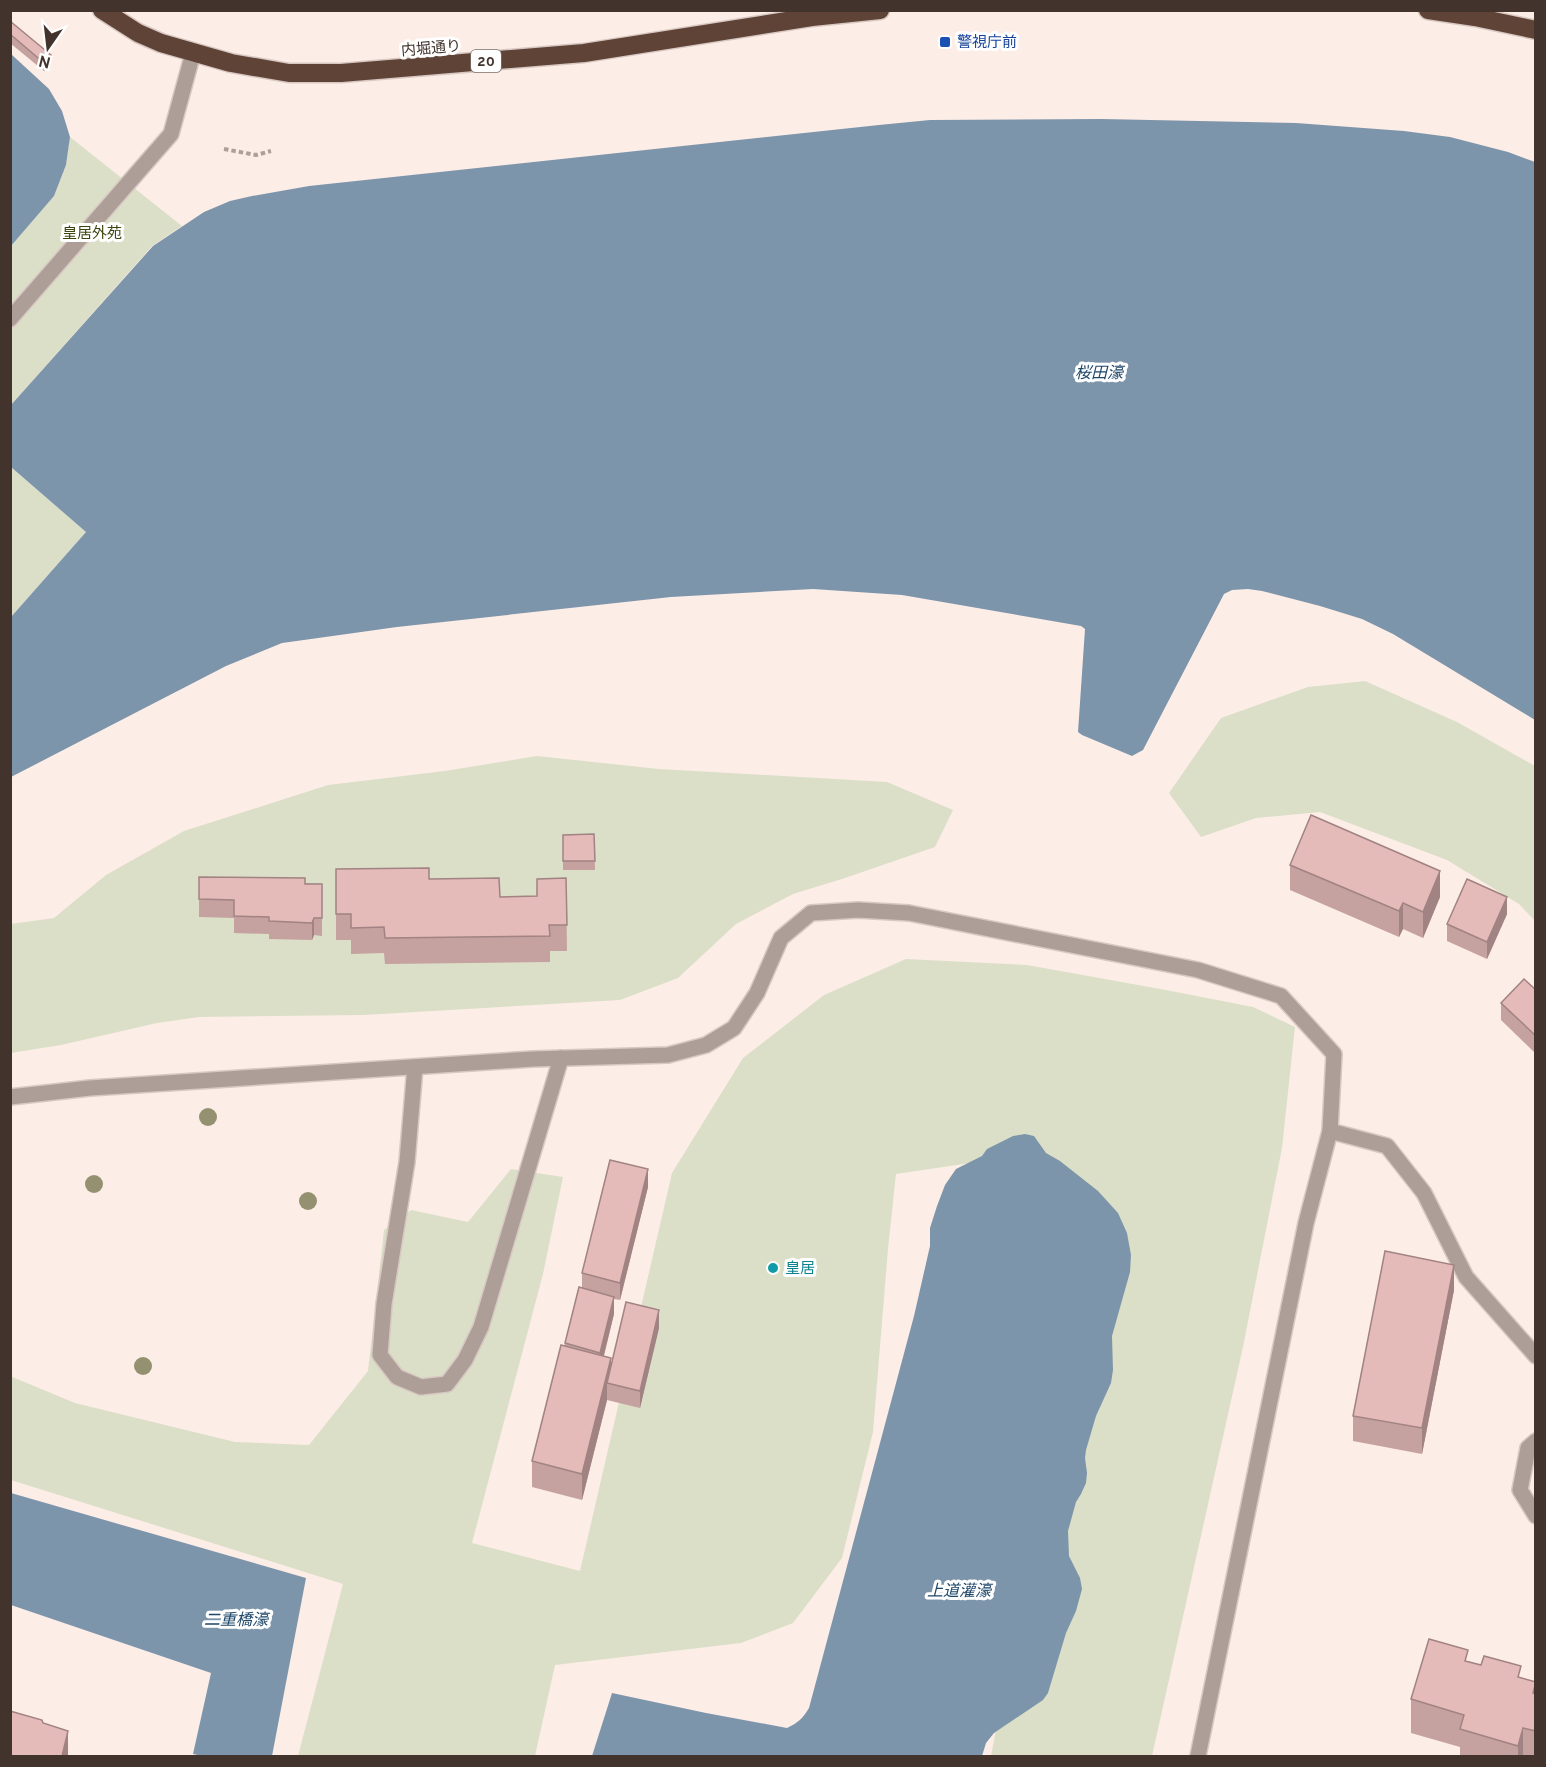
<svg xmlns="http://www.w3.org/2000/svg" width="1546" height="1767" font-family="Overpass,'Noto Sans JP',sans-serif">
<rect width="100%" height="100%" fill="#fdede7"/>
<g fill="#dbdfc8">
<path d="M70,137L182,226L152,246L11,405V246L54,196L66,165Z"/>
<path d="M11,467L86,532L11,617Z"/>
<path d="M1365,681L1457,722L1535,766V921L1519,904L1447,860L1320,812L1256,818L1201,837L1169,793L1221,718L1308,687Z"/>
<path d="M537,756L659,769L887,782L953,810L935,847L842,879L793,894L736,924L678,978L620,1000L364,1015L199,1017L157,1023L61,1045L11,1053V924L54,918L106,875L184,831L328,785L445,771Z"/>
<path d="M906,959L1027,965L1166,990L1253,1007L1295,1027L1282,1148L1243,1347L1152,1756H991L1012,1645L997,1159L896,1174L888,1249L873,1432L842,1558L793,1623L741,1643L555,1665L535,1756H298L343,1584L11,1480L10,1376L75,1403L235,1442L309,1445L368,1371L384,1230L411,1210L468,1222L511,1169L563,1177L543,1274L472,1543L580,1571L672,1173L743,1058L824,995Z"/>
</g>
<g fill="#7d95ab">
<path d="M11,54L49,89L62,111L70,137L66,165L54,196L11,246Z"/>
<path d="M1102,119L1296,123L1404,131L1450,137L1508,152L1535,162V720L1393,634L1362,619L1320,606L1262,591L1248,589L1232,590L1224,594L1143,750L1132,756L1082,735L1078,732L1085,629L1081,626L902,595L813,589L671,597L397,627L311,639L282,643L226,666L11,777V617L86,532L11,467V405L153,246L204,212L230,201L252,196L309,186L879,125L930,120Z"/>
<path d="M1025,1134L1034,1136L1046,1153L1060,1161L1098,1191L1118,1213L1127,1233L1131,1255L1130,1272L1112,1336L1113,1370L1111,1383L1096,1416L1086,1450L1085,1458L1087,1473L1086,1483L1081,1494L1076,1502L1068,1531L1069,1556L1080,1578L1082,1589L1076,1611L1066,1633L1048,1693L1043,1700L994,1733L986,1743L982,1756H592L612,1693L706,1713L787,1728C798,1723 803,1718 809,1708L914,1316L930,1246V1228L937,1206L945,1185L956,1169L982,1156L987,1149L1013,1136Z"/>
<path d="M11,1493L306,1578L272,1756H202L193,1754L211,1673L11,1605Z"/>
</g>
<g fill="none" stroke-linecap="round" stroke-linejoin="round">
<defs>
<g id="lane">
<path d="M10,319L171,134L193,53"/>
<path d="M415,1067L407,1162L384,1304L380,1355L397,1377L421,1387L447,1384L465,1360L481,1327L561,1058"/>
<path d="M10,1097L90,1088L533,1059L668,1055L706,1045L734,1028L757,993L781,938L811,913L858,910L909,913L1198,970L1281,996L1334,1054L1330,1131L1306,1223L1198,1756"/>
<path d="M1330,1131L1387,1146L1424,1193L1466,1277L1536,1356"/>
<path d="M1536,1441L1528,1448L1520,1490L1536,1516"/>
</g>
<g id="highway">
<path d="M102,10L138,33L161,43L231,63L289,73H341L584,53L812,17L880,10"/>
<path d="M1428,10L1475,17L1536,30"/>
</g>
</defs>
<use href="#lane" stroke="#d8c8c2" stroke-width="18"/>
<use href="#highway" stroke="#d8c8c2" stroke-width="21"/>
<path stroke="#ae9f99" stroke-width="4" stroke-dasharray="4.5 3" stroke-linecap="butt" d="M224,149L256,155L271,151"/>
<use href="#lane" stroke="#ad9e98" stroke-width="15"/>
<use href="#highway" stroke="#5f4337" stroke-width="18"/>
</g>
<g fill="#949171">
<circle cx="208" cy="1117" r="9"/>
<circle cx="94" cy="1184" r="9"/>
<circle cx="308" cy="1201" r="9"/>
<circle cx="143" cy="1366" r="9"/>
</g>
<g fill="#c5a19f">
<path d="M10,21L51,64L44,71L10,43Z"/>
<path d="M594,834L595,870H563V835Z"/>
<path d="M1290,865L1440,897L1423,938L1403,929L1399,937L1290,890Z"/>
<path d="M336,869L429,879L500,897L537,896L566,878L567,951H550V962L385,964L384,953L351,954V940H336Z"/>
<path d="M199,877L322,884V936L314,935L312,940L269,939V934L234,933V918L199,917Z"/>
<path d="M1507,914L1487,959L1447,941V924Z"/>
<path d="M1536,990V1054L1501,1020V1003Z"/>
<path d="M648,1187L620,1300L614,1299V1314L604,1356L611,1365L659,1328L640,1408L607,1400L582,1500L532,1487V1461L565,1343L582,1288V1273Z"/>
<path d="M1454,1290L1422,1454L1353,1441V1416Z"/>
<path d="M1468,1661L1536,1682V1756H1460V1747L1411,1733V1699Z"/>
</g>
<g fill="#a08382">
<path d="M51,55V64L44,71V63Z"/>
<path d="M1440,871V897L1423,938V912Z"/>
<path d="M1507,897V914L1487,959V942Z"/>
<path d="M1403,903V929L1399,937V911Z"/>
<path d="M314,918V935L312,940V923Z"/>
<path d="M648,1169V1187L620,1300V1283Z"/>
<path d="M1454,1265V1290L1422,1454V1428Z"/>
<path d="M614,1297V1314L600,1370V1353Z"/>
<path d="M659,1310V1328L640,1408V1391Z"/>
<path d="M611,1358V1384L607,1383V1400L582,1500V1474Z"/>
<path d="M1523,1728V1756H1518V1746Z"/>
<path d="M68,1731V1756H62Z"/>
</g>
<g fill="#e5bbb9" stroke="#a08382" stroke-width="1.5">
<path d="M10,21L51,55L44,63L10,34Z"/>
<path d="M1311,815L1440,871L1423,912L1403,903L1399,911L1290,865Z"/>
<path d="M594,834L595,861H563V835Z"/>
<path d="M429,868V879L499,878L500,897L537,896V879L566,878L567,925H549L550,936L385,938L384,927L351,928V914H336V869Z"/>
<path d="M199,877L305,878V884H322V918H314L312,923L269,921V917L234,916V900L199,899Z"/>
<path d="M1467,879L1507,897L1487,942L1447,924Z"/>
<path d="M1524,979L1536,990V1036L1501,1003Z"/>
<path d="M610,1160L648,1169L620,1283L582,1273Z"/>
<path d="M1385,1251L1454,1265L1422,1428L1353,1416Z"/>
<path d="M579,1287L614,1297L600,1353L565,1343Z"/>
<path d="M626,1302L659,1310L640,1391L607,1383Z"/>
<path d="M561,1345L611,1358L582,1474L532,1461Z"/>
<path d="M1429,1639L1468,1650L1465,1661L1481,1665L1484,1656L1521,1666L1518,1677L1536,1682L1533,1693L1536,1694V1731L1523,1728L1518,1746L1460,1729L1464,1715L1411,1699Z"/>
<path d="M10,1711L42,1720L43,1723L68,1731L62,1756H10Z"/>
</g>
<rect fill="#1a4fb4" stroke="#fefefe" stroke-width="2" x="939" y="36" width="12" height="12" rx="3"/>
<circle fill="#0f9aa8" stroke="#fefefe" stroke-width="2" cx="773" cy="1268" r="6"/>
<g text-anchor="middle" stroke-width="6" stroke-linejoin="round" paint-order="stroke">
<rect fill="#fefefe" stroke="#7a706c" stroke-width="1.5" x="471" y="50" width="30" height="22" rx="4.5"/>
<g font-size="14" font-weight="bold" fill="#42332d">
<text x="486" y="66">20</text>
</g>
<g font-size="15" fill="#164399" stroke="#fefefe" text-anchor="start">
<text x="957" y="47">警視庁前</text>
</g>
<g font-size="15" fill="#42332d" stroke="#fefefe">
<text transform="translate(431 48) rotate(-5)" y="5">内堀通り</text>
</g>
<g font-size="15" fill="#3e4511" stroke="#fefefe">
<text x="92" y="238">皇居外苑</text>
</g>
<g font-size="15" fill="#0d838f" stroke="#fefefe" text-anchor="start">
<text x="785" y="1273">皇居</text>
</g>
<g font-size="16" font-style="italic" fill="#20486a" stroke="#fefefe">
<text x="1099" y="378">桜田濠</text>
<text x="959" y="1596">上道灌濠</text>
<text x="236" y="1625">二重橋濠</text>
</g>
</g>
<rect width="1546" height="1767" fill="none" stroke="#42332d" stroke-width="24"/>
<g transform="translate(48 48) rotate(194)" stroke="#fefefe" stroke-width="4.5" paint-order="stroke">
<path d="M0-4.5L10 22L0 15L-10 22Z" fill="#42332d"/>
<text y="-9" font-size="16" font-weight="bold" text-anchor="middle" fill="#42332d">N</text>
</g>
</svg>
